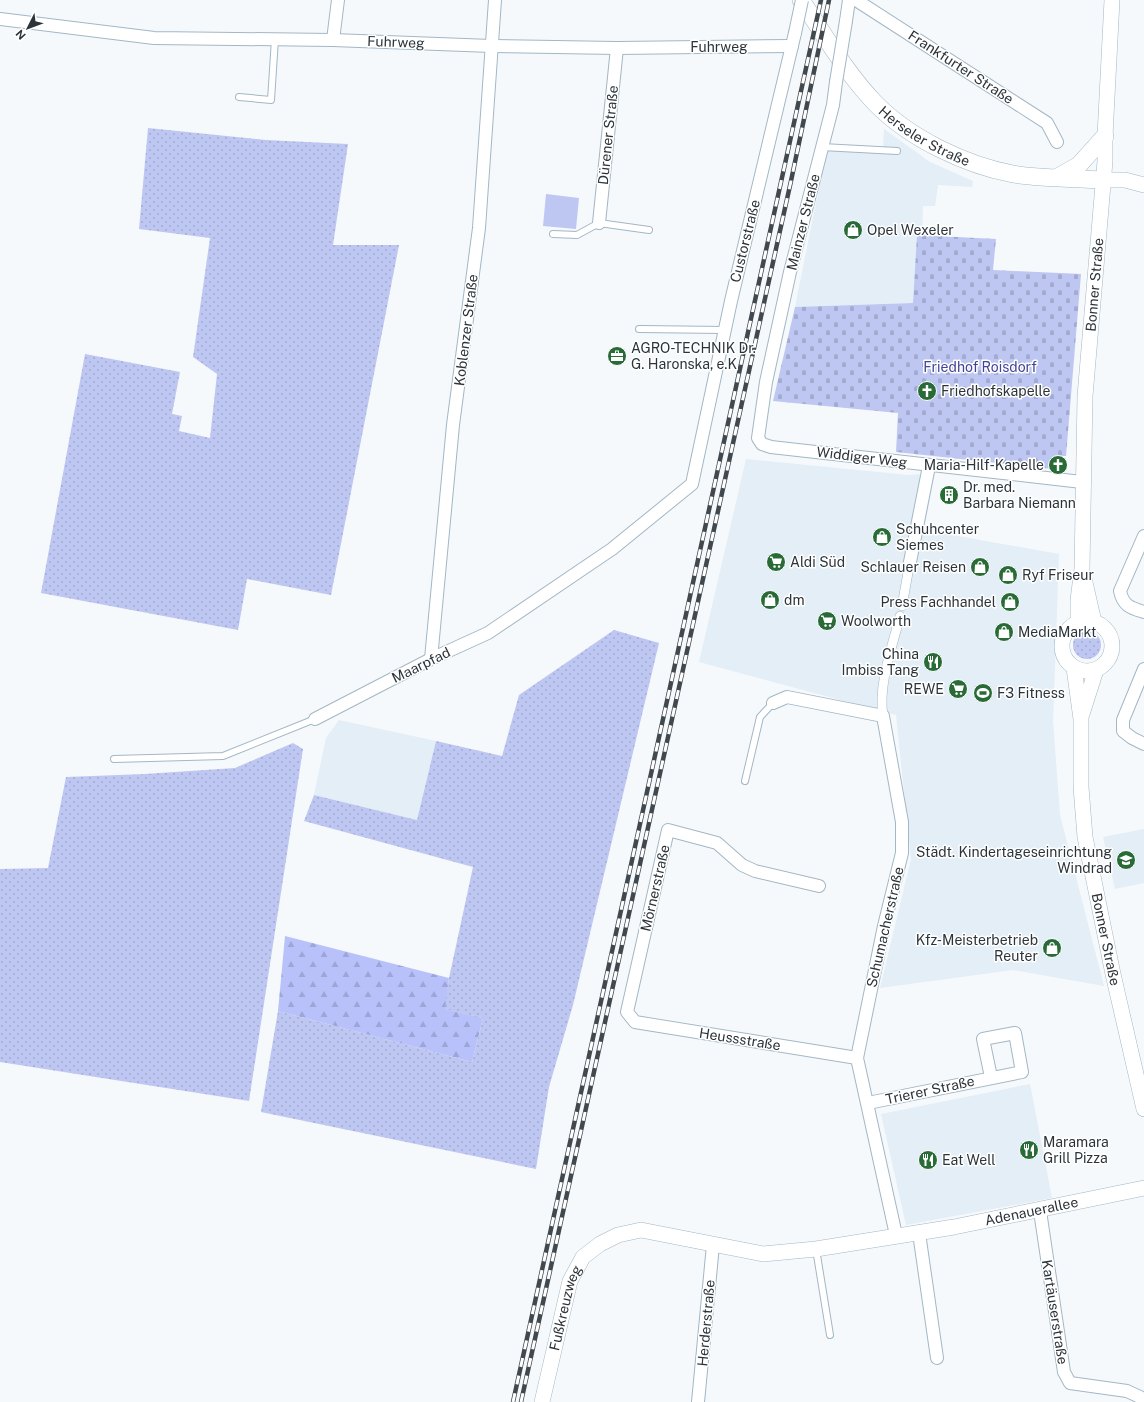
<svg xmlns="http://www.w3.org/2000/svg" width="1144" height="1402" font-family="'Public Sans',sans-serif">
<defs>
<pattern id="grass-dots" width="8" height="8" patternUnits="userSpaceOnUse"><rect width="8" height="8" fill="#bec6f2"/><path d="M2 2h.1M6 6h.1" fill="none" stroke="#a3abd0" stroke-width="1.8" stroke-linecap="round"/></pattern>
<pattern id="forest-firs" width="22" height="20" patternUnits="userSpaceOnUse"><rect width="22" height="20" fill="#b8c1fa"/><path d="M5 1l3.5 6h-7zM16 11l3.5 6h-7z" fill="#9ea6d7"/></pattern>
<pattern id="cemetery-stones" width="16" height="16" patternUnits="userSpaceOnUse"><rect width="16" height="16" fill="#bec6f2"/><path d="M2 7V4a2 2 0 0 1 4 0v3zM10 15v-3a2 2 0 0 1 4 0v3z" fill="#a3abd0"/></pattern>
</defs>
<rect width="100%" height="100%" fill="#f5f9fc"/>
<g fill="#e3eef6">
<path d="M884,129L930,162L973,181L972,187L938,185L935,206H923L922,235H917L913,303L795,307L826,153L817,143L851,148H883Z"/>
<path d="M746,459L908,475L935,473L924,530L1059,554L1053,721L1060,815L1104,986L1013,970L880,988L911,859L896,715L699,662Z"/>
<path d="M339,720L436,741L417,820L314,795L326,738Z"/>
<path d="M1144,829V883L1115,889L1103,837Z"/>
<path d="M1030,1084L1052,1198L906,1225L881,1114Z"/>
</g>
<g fill="url(#grass-dots)">
<path d="M148,128L266,140L348,144L333,245H399L331,595L247,579L238,630L41,593L85,354L180,372L172,414L182,416L179,431L210,438L217,374L193,357L210,238L139,229Z"/>
<path d="M614,630L659,643L573,1005L549,1087L536,1169L261,1112L278,1011L472,1062L483,1018L444,1009L449,978L473,867L304,821L314,795L417,820L436,741L502,756L519,695Z"/>
<circle cx="1087" cy="645" r="14"/>
<path d="M293,743L303,749L249,1101L0,1062V869L48,868L66,777L145,774L235,768Z"/>
</g>
<path fill="url(#forest-firs)" d="M285,936L449,978L445,1009L483,1018L472,1062L278,1011Z"/>
<path fill="url(#cemetery-stones)" d="M917,235L996,239L993,270L1081,274L1066,456H1054L1053,469L896,452L898,413L773,401L795,307L913,303Z"/>
<path fill="#bec6f2" d="M546,194L579,198L576,229L543,226Z"/>
<g fill="none" stroke-linecap="round" stroke-linejoin="round">
<defs>
<g id="service">
<path d="M239,97L271,100L275,39"/>
<path d="M822,147L897,151"/>
<path d="M553,234L577,235L599,223L649,230"/>
<path d="M639,329L724,330"/>
<path d="M114,759L223,756L315,719"/>
<path d="M745,781L760,717L773,703"/>
<path d="M816,1249L830,1335"/>
</g>
<g id="pedestrian">
<path d="M902,606L909,567"/>
<path d="M883,716C878,684 892,648 900,616"/>
</g>
<g id="minor">
<path d="M856,0L1047,123L1057,142"/>
<path d="M0,19L154,38L333,40L491,46L617,48L792,46"/>
<path d="M846,21L849,0"/>
<path d="M333,40L338,0"/>
<path d="M836,82L833,105L790,272L766,382L758,438L762,444L771,447L1082,482"/>
<path d="M599,223L617,48"/>
<path d="M1144,536L1120,591C1123,606 1131,608 1144,612"/>
<path d="M909,567L929,466"/>
<path d="M431,659L453,425L479,228L495,0"/>
<path d="M1144,669L1123,720V731L1132,738L1144,744"/>
<path d="M773,703L787,697L883,716L902,822V853L884,926L857,1058L896,1235"/>
<path d="M315,719L431,659L488,633L612,549L692,484L731,301L795,33"/>
<path d="M819,886L755,871L742,865L717,843L668,830L627,1012L635,1022L857,1058"/>
<path d="M868,1103L1022,1072L1015,1033L983,1039L991,1077"/>
<path d="M1040,1211L1064,1372L1070,1383L1127,1391L1140,1397L1142,1402"/>
<path d="M919,1233L937,1358"/>
<path d="M698,1402L713,1245"/>
</g>
<g id="tertiary">
<path d="M1103,180H1125L1144,185"/>
<path d="M1084,578L1094,622"/>
<circle cx="1087" cy="646" r="25"/>
<path id="s1" d="M1078,622V600L1082,569L1085,396L1105,161V136L1112,0"/>
<path id="s2" d="M1074,668L1081,719V787L1085,837L1113,974L1144,1109"/>
<path d="M1082,714L1096,670"/>
<path id="s3" d="M542,1402L570,1281L583,1257L600,1244L618,1235L641,1230L763,1254L816,1249L954,1227L1144,1188"/>
</g>
<g id="secondary">
<path id="s4" d="M801,0C824,34 846,73 875,103C909,138 965,165 1013,174C1042,179 1074,178 1103,180"/>
<path d="M1058,177L1079,165L1105,136"/>
</g>
</defs>
<use href="#service" stroke="#a3b7c5" stroke-width="8"/>
<use href="#pedestrian" stroke="#a3b7c5" stroke-width="10"/>
<use href="#minor" stroke="#a3b7c5" stroke-width="14"/>
<use href="#tertiary" stroke="#a3b7c5" stroke-width="16"/>
<use href="#secondary" stroke="#a3b7c5" stroke-width="18"/>
<use href="#service" stroke="#fff" stroke-width="6"/>
<use href="#pedestrian" stroke="#fff" stroke-width="9"/>
<use href="#minor" stroke="#fff" stroke-width="12"/>
<use href="#tertiary" stroke="#fff" stroke-width="15"/>
<use href="#secondary" stroke="#fff" stroke-width="17"/>
<defs>
<g id="rail">
<path d="M513,1402L821,0"/>
<path d="M521,1402L791,181L829,0"/>
</g>
</defs>
<use href="#rail" stroke="#41484e" stroke-width="4.5"/>
<use href="#rail" stroke="#fff" stroke-width="3" stroke-dasharray="9" stroke-linecap="butt"/>
<defs>
<g id="minor-bridge">
<path d="M795,33L802,0"/>
<path d="M836,82L846,21"/>
</g>
</defs>
<use href="#minor-bridge" stroke="#a3b7c5" stroke-width="14" stroke-linecap="butt"/>
<use href="#minor-bridge" stroke="#fff" stroke-width="12"/>
</g>
<defs>
<symbol id="shop-disc" viewBox="-11 -11 22 22"><circle r="9.5" fill="#286b36" stroke="#fff"/><path d="M-5-2.5h2.3a2.7 3.5 0 0 1 5.4 0H5L5.5 6h-11ZM-1.5-2.5h3a1.5 2.3 0 0 0-3 0Z" fill="#fff"/></symbol>
<symbol id="office-disc" viewBox="-11 -11 22 22"><circle r="9.5" fill="#286b36" stroke="#fff"/><path d="M-6-3h4V-5.5h4V-3h4V5H-6ZM-1-4.5V-3h2v-1.5ZM-6 0V1H6V0Z" fill="#fff"/></symbol>
<symbol id="church-disc" viewBox="-11 -11 22 22"><circle r="9.5" fill="#286b36" stroke="#fff"/><path d="M-1.2-6h2.4v3.5h3.3v2.4h-3.3V6h-2.4V-.1h-3.3v-2.4h3.3Z" fill="#fff"/></symbol>
<symbol id="building-disc" viewBox="-11 -11 22 22"><circle r="9.5" fill="#286b36" stroke="#fff"/><path d="M-4-6H4V6H1V3H-1V6H-4ZM-2.5-4.3h1.7v1.8h-1.7ZM.8-4.3h1.7v1.8H.8ZM-2.5-1h1.7V.8h-1.7ZM.8-1h1.7V.8H.8Z" fill="#fff"/></symbol>
<symbol id="supermarket-disc" viewBox="-11 -11 22 22"><circle r="9.5" fill="#286b36" stroke="#fff"/><path d="M-6-5.5h2.5l.6 2H6L4.5 2H-2.5L-4.4-4H-6ZM-1.5 3.2a1.3 1.3 0 1 0 .1 0ZM3 3.2a1.3 1.3 0 1 0 .1 0Z" fill="#fff"/></symbol>
<symbol id="restaurant-disc" viewBox="-11 -11 22 22"><circle r="9.5" fill="#286b36" stroke="#fff"/><path d="M-5-6h1v4h1v-4h1v4h1v-4h1v5L-1.5 .5V6h-2V.5L-5-1ZM5-6V6H3V1.5H1.5Q1.5-4 5-6Z" fill="#fff"/></symbol>
<symbol id="stadium-disc" viewBox="-11 -11 22 22"><circle r="9.5" fill="#286b36" stroke="#fff"/><path d="M0-5a6.5 5 0 1 0 0 10a6.5 5 0 1 0 0-10ZM-3.5-1.8h7v3.6h-7Z" fill="#fff"/></symbol>
<symbol id="school-disc" viewBox="-11 -11 22 22"><circle r="9.5" fill="#286b36" stroke="#fff"/><path d="M0-5L7-2L0 1L-7-2ZM-4 1L0 2.5L4 1V4Q0 6-4 4Z" fill="#fff"/></symbol>
</defs>
<g fill-rule="evenodd">
<use href="#shop-disc" x="842" y="219" width="22" height="22"/>
<use href="#office-disc" x="606" y="345" width="22" height="22"/>
<use href="#church-disc" x="916" y="380" width="22" height="22"/>
<use href="#church-disc" x="1047" y="454" width="22" height="22"/>
<use href="#building-disc" x="938" y="484" width="22" height="22"/>
<use href="#shop-disc" x="871" y="526" width="22" height="22"/>
<use href="#supermarket-disc" x="765" y="551" width="22" height="22"/>
<use href="#shop-disc" x="969" y="556" width="22" height="22"/>
<use href="#shop-disc" x="997" y="564" width="22" height="22"/>
<use href="#shop-disc" x="759" y="589" width="22" height="22"/>
<use href="#shop-disc" x="999" y="591" width="22" height="22"/>
<use href="#supermarket-disc" x="816" y="610" width="22" height="22"/>
<use href="#shop-disc" x="993" y="621" width="22" height="22"/>
<use href="#restaurant-disc" x="922" y="651" width="22" height="22"/>
<use href="#supermarket-disc" x="947" y="678" width="22" height="22"/>
<use href="#stadium-disc" x="972" y="682" width="22" height="22"/>
<use href="#school-disc" x="1115" y="849" width="22" height="22"/>
<use href="#shop-disc" x="1041" y="937" width="22" height="22"/>
<use href="#restaurant-disc" x="1018" y="1139" width="22" height="22"/>
<use href="#restaurant-disc" x="917" y="1149" width="22" height="22"/>
</g>
<g text-anchor="middle" stroke-width="3" stroke-linejoin="round" paint-order="stroke">
<g font-size="14" fill="#2c343a" stroke="#fff">
<text transform="translate(396 42) rotate(2)" y="5">Fuhrweg</text>
<text x="719" y="52">Fuhrweg</text>
<text transform="translate(961 67) rotate(33)" y="5">Frankfurter Straße</text>
<text dy="5" stroke="none"><textPath href="#s4" startOffset="187">Herseler Straße</textPath></text>
<text transform="translate(608 135) rotate(-84)" y="5">Dürener Straße</text>
<text transform="translate(803 222) rotate(-76)" y="5">Mainzer Straße</text>
<text transform="translate(745 241) rotate(-76)" y="5">Custorstraße</text>
<text dy="5" stroke="none"><textPath href="#s1" startOffset="338">Bonner Straße</textPath></text>
<text transform="translate(466 330) rotate(-83)" y="5">Koblenzer Straße</text>
<text transform="translate(862 457) rotate(7)" y="5">Widdiger Weg</text>
<text transform="translate(421 665) rotate(-26)" y="5">Maarpfad</text>
<text transform="translate(655 888) rotate(-77)" y="5">Mörnerstraße</text>
<text transform="translate(885 927) rotate(-77)" y="5">Schumacherstraße</text>
<text dy="5" stroke="none"><textPath href="#s2" startOffset="274">Bonner Straße</textPath></text>
<text transform="translate(740 1039) rotate(9)" y="5">Heussstraße</text>
<text transform="translate(930 1090) rotate(-12)" y="5">Trierer Straße</text>
<text dy="5" stroke="none"><textPath href="#s3" startOffset="613">Adenauerallee</textPath></text>
<text dy="5" stroke="none"><textPath href="#s3" startOffset="97">Fußkreuzweg</textPath></text>
<text transform="translate(1055 1312) rotate(81)" y="5">Kartäuserstraße</text>
<text transform="translate(706 1323) rotate(-85)" y="5">Herderstraße</text>
</g>
<g font-size="14" fill="#2c343a" stroke="#fff" text-anchor="start">
<text x="867" y="235">Opel Wexeler</text>
<text x="631" y="353">AGRO-TECHNIK Dr.<tspan x="631" dy="16">G. Haronska, e.K</tspan></text>
<text x="941" y="396">Friedhofskapelle</text>
<text x="1044" y="470" text-anchor="end">Maria-Hilf-Kapelle</text>
<text x="963" y="492">Dr. med.<tspan x="963" dy="16">Barbara Niemann</tspan></text>
<text x="896" y="534">Schuhcenter<tspan x="896" dy="16">Siemes</tspan></text>
<text x="790" y="567">Aldi Süd</text>
<text x="966" y="572" text-anchor="end">Schlauer Reisen</text>
<text x="1022" y="580">Ryf Friseur</text>
<text x="784" y="605">dm</text>
<text x="996" y="607" text-anchor="end">Press Fachhandel</text>
<text x="841" y="626">Woolworth</text>
<text x="1018" y="637">MediaMarkt</text>
<text x="919" y="659" text-anchor="end">China<tspan x="919" dy="16">Imbiss Tang</tspan></text>
<text x="944" y="694" text-anchor="end">REWE</text>
<text x="997" y="698">F3 Fitness</text>
<text x="1112" y="857" text-anchor="end">Städt. Kindertageseinrichtung<tspan x="1112" dy="16">Windrad</tspan></text>
<text x="1038" y="945" text-anchor="end">Kfz-Meisterbetrieb<tspan x="1038" dy="16">Reuter</tspan></text>
<text x="1043" y="1147">Maramara<tspan x="1043" dy="16">Grill Pizza</tspan></text>
<text x="942" y="1165">Eat Well</text>
</g>
<g font-size="14" fill="#414597" stroke="#fff">
<text x="980" y="372">Friedhof Roisdorf</text>
</g>
</g>
<g transform="translate(28 28) rotate(228)" stroke="#ffffff" stroke-width="3" paint-order="stroke">
<path d="M0-3L7 15L0 10L-7 15Z" fill="#2c343a"/>
<text y="-6" font-size="11" font-weight="bold" text-anchor="middle" fill="#2c343a">N</text>
</g>
</svg>
